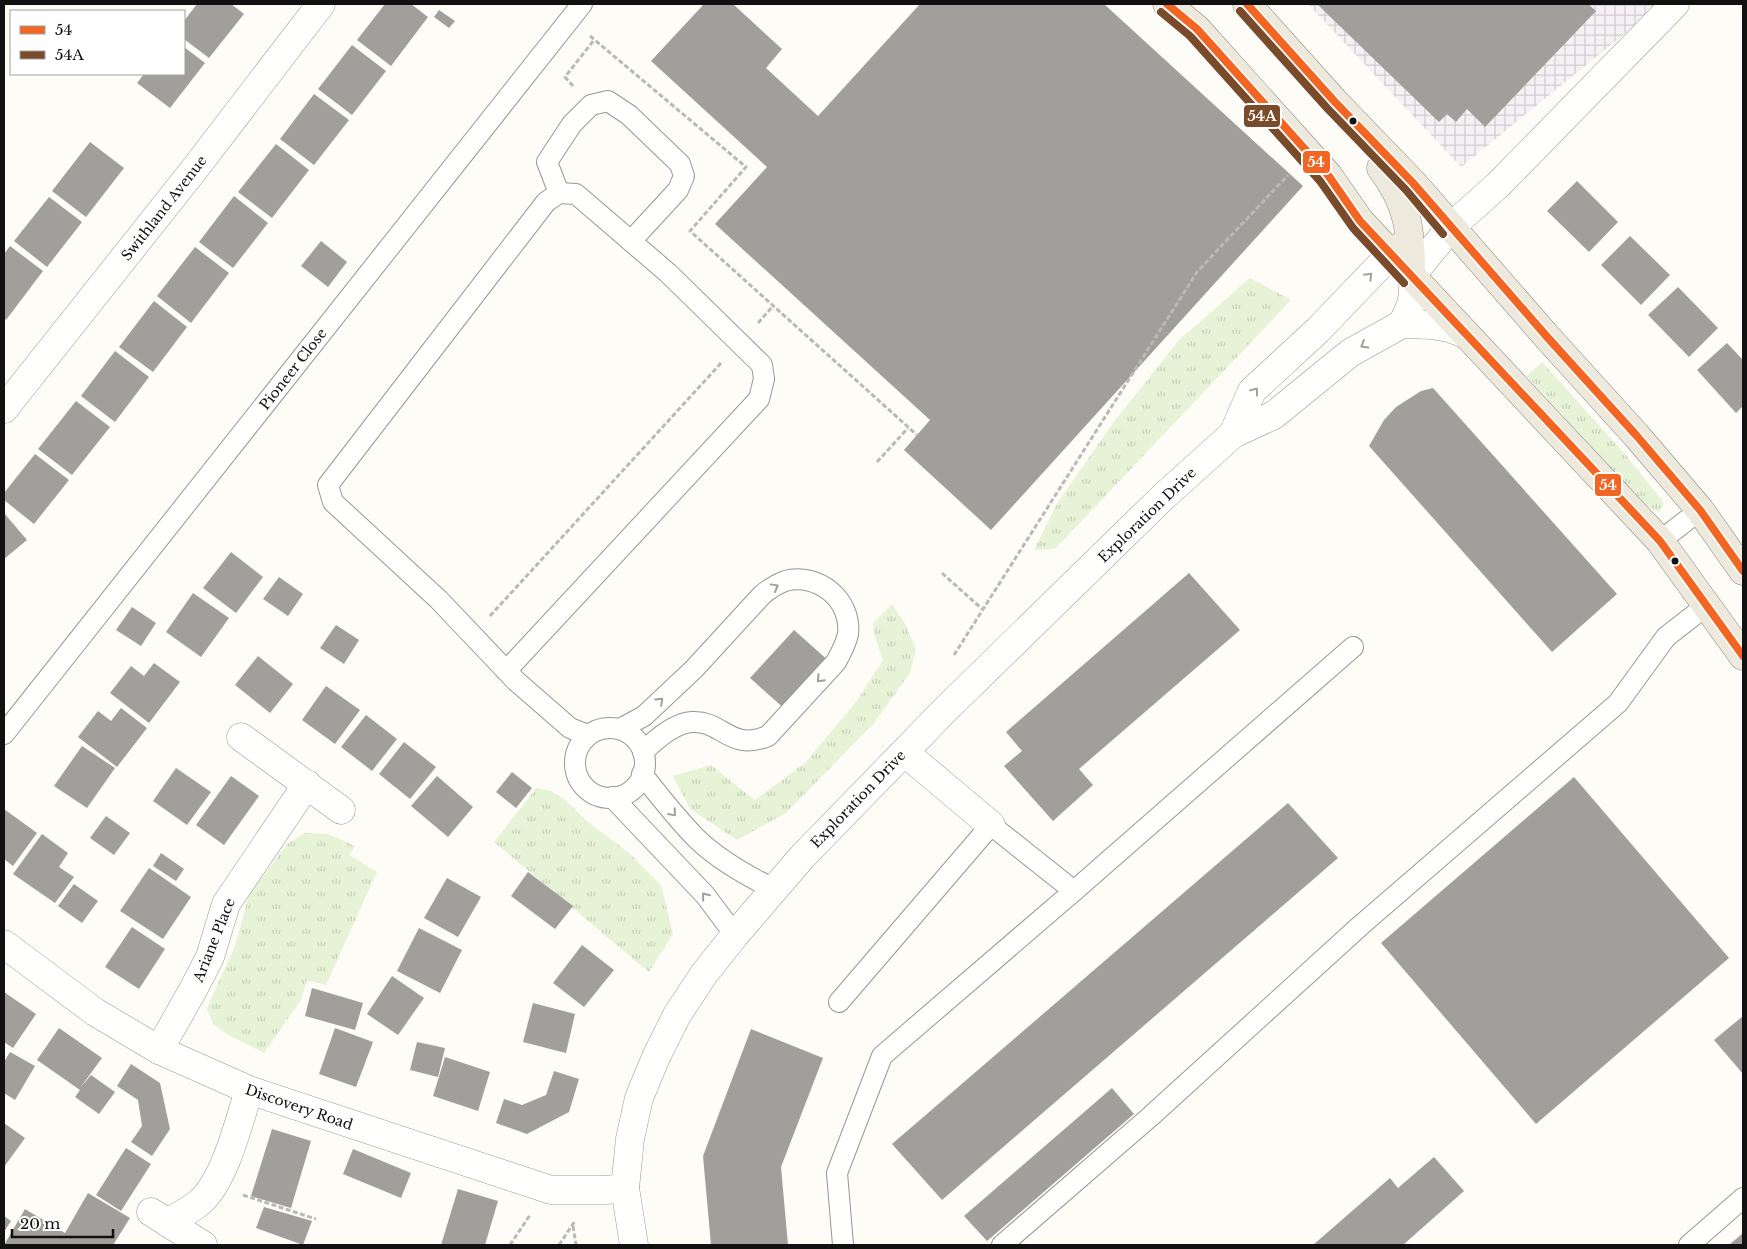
<svg xmlns="http://www.w3.org/2000/svg" width="1747" height="1249" font-family="'Libre Baskerville',serif">
<defs>
<pattern id="industrial-grid" width="8" height="8" patternUnits="userSpaceOnUse" patternTransform="scale(1.25)"><rect width="8" height="8" fill="#f5f0f3"/><path d="M0 4h8M4 0v8" fill="none" stroke="#d1cdcf"/></pattern>
<pattern id="grass-tufts" width="24" height="20" patternUnits="userSpaceOnUse" patternTransform="scale(1.25)"><rect width="24" height="20" fill="#e7f3d7"/><path d="M3 7l-1-3M5 7V3M7 7l1-3M15 17l-1-3M17 17v-4M19 17l1-3" fill="none" stroke="#c5cfb8"/></pattern>
</defs>
<rect width="100%" height="100%" fill="#fdfcf7"/>
<path fill="url(#industrial-grid)" d="M1308,4H1661L1461,167Z"/>
<g fill="url(#grass-tufts)">
<path d="M1250,278L1291,300L1055,549L1034,550L1058,502L1113,423L1179,340Z"/>
<path d="M1542,362L1624,453L1662,500L1664,504L1659,512L1650,508L1624,483L1527,376Z"/>
<path d="M892,604L905,624L916,649L910,673L874,723L786,813L737,840L690,809L673,776L711,765L755,800L805,763L856,702L883,660L874,634L873,623Z"/>
<path d="M536,788L551,791L564,799L588,822L628,852L661,885L673,934L649,972L494,842Z"/>
<path d="M305,833L329,834L355,846L349,855L377,872L326,985L307,980L301,1000L264,1053L225,1033L213,1024L207,1008L235,946L249,895L288,843Z"/>
</g>
<g fill="#a19f9c">
<path d="M197,4H231L244,14L209,58L184,39V21Z"/>
<path d="M385,4H411L428,17L391,66L357,40Z"/>
<path d="M704,4H733L782,49L766,68L818,116L920,4H1104L1303,186L991,530L904,450L930,420L715,224L767,167L651,61Z"/>
<path d="M1317,4H1588L1596,11L1485,127L1467,109L1456,122L1447,114L1439,122Z"/>
<path d="M439,10L455,21L449,28L434,17Z"/>
<path d="M352,45L386,71L352,115L318,89Z"/>
<path d="M184,47L205,63L170,108L137,83L144,74H184Z"/>
<path d="M314,94L349,120L314,165L280,139Z"/>
<path d="M90,142L124,168L86,217L52,191Z"/>
<path d="M276,144L309,170L272,218L238,192Z"/>
<path d="M1577,181L1618,222L1589,252L1547,211Z"/>
<path d="M234,196L268,223L233,268L199,242Z"/>
<path d="M49,197L82,222L47,267L14,241Z"/>
<path d="M1630,236L1670,275L1641,305L1601,265Z"/>
<path d="M321,241L347,262L328,287L301,266Z"/>
<path d="M10,246L43,271L6,320L4,318V254Z"/>
<path d="M195,247L229,273L191,323L157,296Z"/>
<path d="M1678,287L1718,328L1689,357L1648,315Z"/>
<path d="M154,301L187,327L153,372L119,347Z"/>
<path d="M1727,343L1743,360V406L1736,413L1697,370Z"/>
<path d="M115,351L149,377L115,422L81,396Z"/>
<path d="M1433,388L1617,594L1552,652L1369,446L1384,420L1396,407L1421,391Z"/>
<path d="M76,401L110,427L72,475L38,449Z"/>
<path d="M35,454L69,480L34,524L4,500V493Z"/>
<path d="M4,513L27,540L4,559Z"/>
<path d="M231,552L263,577L236,613L203,588Z"/>
<path d="M1189,573L1240,630L1079,769L1093,785L1053,821L1004,766L1022,751L1006,732Z"/>
<path d="M279,577L303,594L288,616L263,599Z"/>
<path d="M193,593L229,618L201,657L166,632Z"/>
<path d="M132,607L156,623L141,646L116,630Z"/>
<path d="M336,625L359,640L344,664L320,648Z"/>
<path d="M794,630L840,671L796,719L750,678Z"/>
<path d="M258,656L293,684L270,713L235,685Z"/>
<path d="M154,663L180,682L149,723L110,693L131,666L144,676Z"/>
<path d="M326,686L360,710L335,744L302,720Z"/>
<path d="M121,708L147,728L117,767L78,737L98,711L111,721Z"/>
<path d="M366,715L397,739L372,771L341,747Z"/>
<path d="M404,742L436,767L410,799L379,774Z"/>
<path d="M82,746L115,768L87,808L54,786Z"/>
<path d="M176,768L211,792L187,825L153,801Z"/>
<path d="M512,772L532,788L516,808L496,792Z"/>
<path d="M231,776L259,796L224,845L196,825Z"/>
<path d="M437,776L473,807L448,837L411,806Z"/>
<path d="M1574,777L1729,958L1536,1124L1381,943Z"/>
<path d="M1288,803L1338,858L942,1200L892,1144Z"/>
<path d="M4,809L37,833L13,866L4,859Z"/>
<path d="M106,816L130,833L114,855L90,838Z"/>
<path d="M42,834L68,853L59,867L74,877L55,903L13,874Z"/>
<path d="M161,853L184,869L176,881L153,866Z"/>
<path d="M149,868L191,897L163,939L120,911Z"/>
<path d="M528,872L573,906L555,929L511,896Z"/>
<path d="M447,878L481,897L458,937L424,918Z"/>
<path d="M74,884L98,901L82,923L58,906Z"/>
<path d="M132,927L165,949L139,989L105,967Z"/>
<path d="M419,928L462,950L440,993L397,971Z"/>
<path d="M582,945L614,970L584,1007L553,983Z"/>
<path d="M392,976L424,998L398,1035L367,1014Z"/>
<path d="M312,988L363,1003L355,1030L305,1016Z"/>
<path d="M4,992L36,1014L13,1048L4,1042Z"/>
<path d="M533,1003L575,1014L566,1053L523,1042Z"/>
<path d="M1743,1016V1074L1714,1040Z"/>
<path d="M59,1028L102,1058L80,1088L91,1075L115,1092L99,1114L75,1097L80,1090L37,1060Z"/>
<path d="M335,1028L373,1042L356,1087L319,1074Z"/>
<path d="M751,1029L823,1058L781,1167L788,1245H711L703,1156Z"/>
<path d="M417,1042L445,1048L438,1077L410,1070Z"/>
<path d="M10,1052L35,1066L15,1100L4,1093V1062Z"/>
<path d="M445,1057L490,1072L478,1111L433,1096Z"/>
<path d="M131,1064L160,1083L170,1129L152,1156L131,1142L142,1126L138,1100L117,1086Z"/>
<path d="M554,1071L579,1079L569,1112L527,1134L496,1123L504,1099L522,1105L546,1095Z"/>
<path d="M1112,1088L1134,1114L987,1241L964,1216Z"/>
<path d="M4,1123L25,1138L4,1167Z"/>
<path d="M272,1129L311,1141L291,1208L251,1196Z"/>
<path d="M126,1148L151,1164L121,1211L96,1195Z"/>
<path d="M353,1149L411,1173L401,1198L343,1174Z"/>
<path d="M1434,1157L1464,1191L1403,1245H1313L1390,1178L1398,1188Z"/>
<path d="M458,1189L498,1201L485,1245H441Z"/>
<path d="M88,1193L130,1218L113,1245H4L25,1209L65,1233Z"/>
<path d="M264,1207L312,1221L303,1245L256,1228Z"/>
<path d="M4,1216L11,1221L4,1232Z"/>
<path d="M1743,1233V1245H1729Z"/>
</g>
<g fill="none" stroke-linecap="round" stroke-linejoin="round">
<defs>
<g id="service">
<path d="M559,193L547,162L572,124L591,105L608,101L629,115L680,164L684,176L678,190L631,241"/>
<path d="M1660,541L1700,510"/>
<path d="M506,671L759,399L764,379L762,365L668,273L576,194L559,193L546,202L328,485L333,502L439,600L516,681L570,728L588,735"/>
<circle cx="610" cy="763" r="35"/>
<path d="M620,729L644,716L694,669L762,595C769,589 777,584 785,581C818,572 852,600 848,634C846,644 841,653 836,662L768,736C730,752 722,720 692,722C674,723 655,740 643,752"/>
<path d="M4,734L582,4"/>
<path d="M642,774C660,797 677,819 697,839C719,860 747,876 774,889"/>
<path d="M612,797L705,895L735,935"/>
<path d="M839,1002L991,825L1074,891"/>
<path d="M843,1245L837,1173L882,1056L1074,891L1353,647"/>
<path d="M1002,1245L1151,1116L1360,926L1618,703L1666,637L1707,605"/>
<path d="M1689,1245L1743,1198"/>
</g>
<g id="minor">
<path d="M1402,324C1411,307 1416,296 1411,276L1451,227L1498,185L1675,4"/>
<path d="M4,409L193,171L321,4"/>
<path d="M1233,434L1252,391L1318,330L1391,254L1409,242"/>
<path d="M241,737L341,810"/>
<path d="M904,752L991,825"/>
<path d="M4,944L95,1012L159,1050L249,1090L551,1190H606L625,1188"/>
<path d="M159,1050L194,988L210,957L226,904L307,784"/>
<path d="M151,1212L203,1245"/>
<path d="M168,1223C178,1216 191,1210 200,1202C225,1180 239,1122 249,1090"/>
<path d="M634,1245L625,1188L630,1139L639,1098L656,1057L677,1015L704,974L735,935L802,857L945,710L1163,497L1233,434L1274,415L1350,353L1402,324L1432,325L1449,328L1465,334"/>
</g>
<g id="primary">
<path d="M1167,4L1197,29L1328,175L1360,221L1660,541L1743,656"/>
<path d="M1247,4L1334,101L1413,183L1548,338L1636,435L1700,510L1743,571"/>
<path d="M1381,168C1409,205 1411,231 1411,276"/>
</g>
</defs>
<use href="#service" stroke="#979795" stroke-width="22"/>
<use href="#minor" stroke="#979795" stroke-width="29"/>
<use href="#primary" stroke="#858482" stroke-width="29"/>
<g stroke="#b9b9b8" stroke-width="3" stroke-dasharray="5 2.5" stroke-linecap="butt">
<path d="M590,36L746,167L690,231L917,435"/>
<path d="M573,86L565,77L594,40"/>
<path d="M758,323L773,306"/>
<path d="M877,462L908,428"/>
<path d="M942,573L982,609"/>
<path d="M490,616L722,362"/>
<path d="M954,655L1197,272L1288,175"/>
<path d="M243,1195L316,1219"/>
<path d="M573,1226L576,1245"/>
<path d="M510,1245L530,1215"/>
<path d="M559,1245L575,1221"/>
</g>
<use href="#service" stroke="#fffffe" stroke-width="20"/>
<use href="#minor" stroke="#fffffe" stroke-width="28"/>
<use href="#primary" stroke="#ede9dc" stroke-width="28"/>
<defs>
<g id="bus-1">
<path d="M1167,4L1197,29L1328,175L1360,221L1660,541L1743,656"/>
<path d="M1247,4L1334,101L1413,183L1548,338L1636,435L1700,510L1743,571"/>
</g>
<g id="bus-2">
<path d="M1240,11L1327,108L1406,190L1443,234"/>
<path d="M1161,12L1190,36L1320,181L1353,228L1404,283"/>
</g>
</defs>
<use href="#bus-1" stroke="#fff" stroke-width="11"/>
<use href="#bus-2" stroke="#fff" stroke-width="11"/>
<use href="#bus-1" stroke="#f26522" stroke-width="8"/>
<use href="#bus-2" stroke="#7a4b2a" stroke-width="8"/>
</g>
<defs><path id="oneway-chevron" d="M-2-3.5L2.5 0L-2 3.5" fill="none" stroke-width="1.6" stroke-linecap="round" stroke-linejoin="round" transform="scale(1.25)"/></defs>
<g stroke="#a0a09f">
<use href="#oneway-chevron" transform="translate(1369 276) rotate(-46)"/>
<use href="#oneway-chevron" transform="translate(1364 345) rotate(150)"/>
<use href="#oneway-chevron" transform="translate(1255 391) rotate(-53)"/>
<use href="#oneway-chevron" transform="translate(775 587) rotate(-29)"/>
<use href="#oneway-chevron" transform="translate(820 679) rotate(133)"/>
<use href="#oneway-chevron" transform="translate(660 701) rotate(-43)"/>
<use href="#oneway-chevron" transform="translate(673 813) rotate(49)"/>
<use href="#oneway-chevron" transform="translate(705 896) rotate(-129)"/>
</g>
<g fill="#111" stroke="#fff" stroke-width="2">
<circle cx="1353" cy="121" r="4.5"/>
<circle cx="1675" cy="561" r="4.5"/>
</g>
<g text-anchor="middle" stroke-width="5" stroke-linejoin="round" paint-order="stroke">
<g font-size="14" fill="#111" stroke="#fff">
<text transform="translate(164 208) rotate(-52)" y="5">Swithland Avenue</text>
<text transform="translate(293 369) rotate(-52)" y="5">Pioneer Close</text>
<text transform="translate(1147 515) rotate(-44)" y="5">Exploration Drive</text>
<text transform="translate(858 799) rotate(-46)" y="5">Exploration Drive</text>
<text transform="translate(214 940) rotate(-68)" y="5">Ariane Place</text>
<text transform="translate(299 1107) rotate(19)" y="5">Discovery Road</text>
</g>
</g>
<g stroke="#fff" stroke-width="2">
<rect x="1243" y="104" width="38" height="24" rx="5" fill="#7a4b2a"/>
<rect x="1302" y="150" width="29" height="24" rx="5" fill="#f26522"/>
<rect x="1594" y="473" width="28" height="24" rx="5" fill="#f26522"/>
</g>
<g font-size="14" text-anchor="middle" font-weight="bold" fill="#fff">
<text x="1262" y="121">54A</text>
<text x="1316" y="167">54</text>
<text x="1608" y="490">54</text>
</g>
<rect width="1747" height="1249" fill="none" stroke="#111111" stroke-width="10"/>
<rect x="10" y="10" width="175" height="65" fill="#ffffff" stroke="#a0a0a0"/>
<rect x="20" y="26" width="25" height="8" fill="#f26522" stroke="#a0a0a0"/>
<text x="55" y="35" font-size="15" fill="#111111">54</text>
<rect x="20" y="51" width="25" height="8" fill="#7a4b2a" stroke="#a0a0a0"/>
<text x="55" y="60" font-size="15" fill="#111111">54A</text>
<path d="M12 1229v8h101v-8" fill="none" stroke="#111111" stroke-width="2.5"/>
<text x="20" y="1229" font-size="15" fill="#111111" stroke="#ffffff" stroke-width="4" paint-order="stroke">20 m</text>
</svg>
